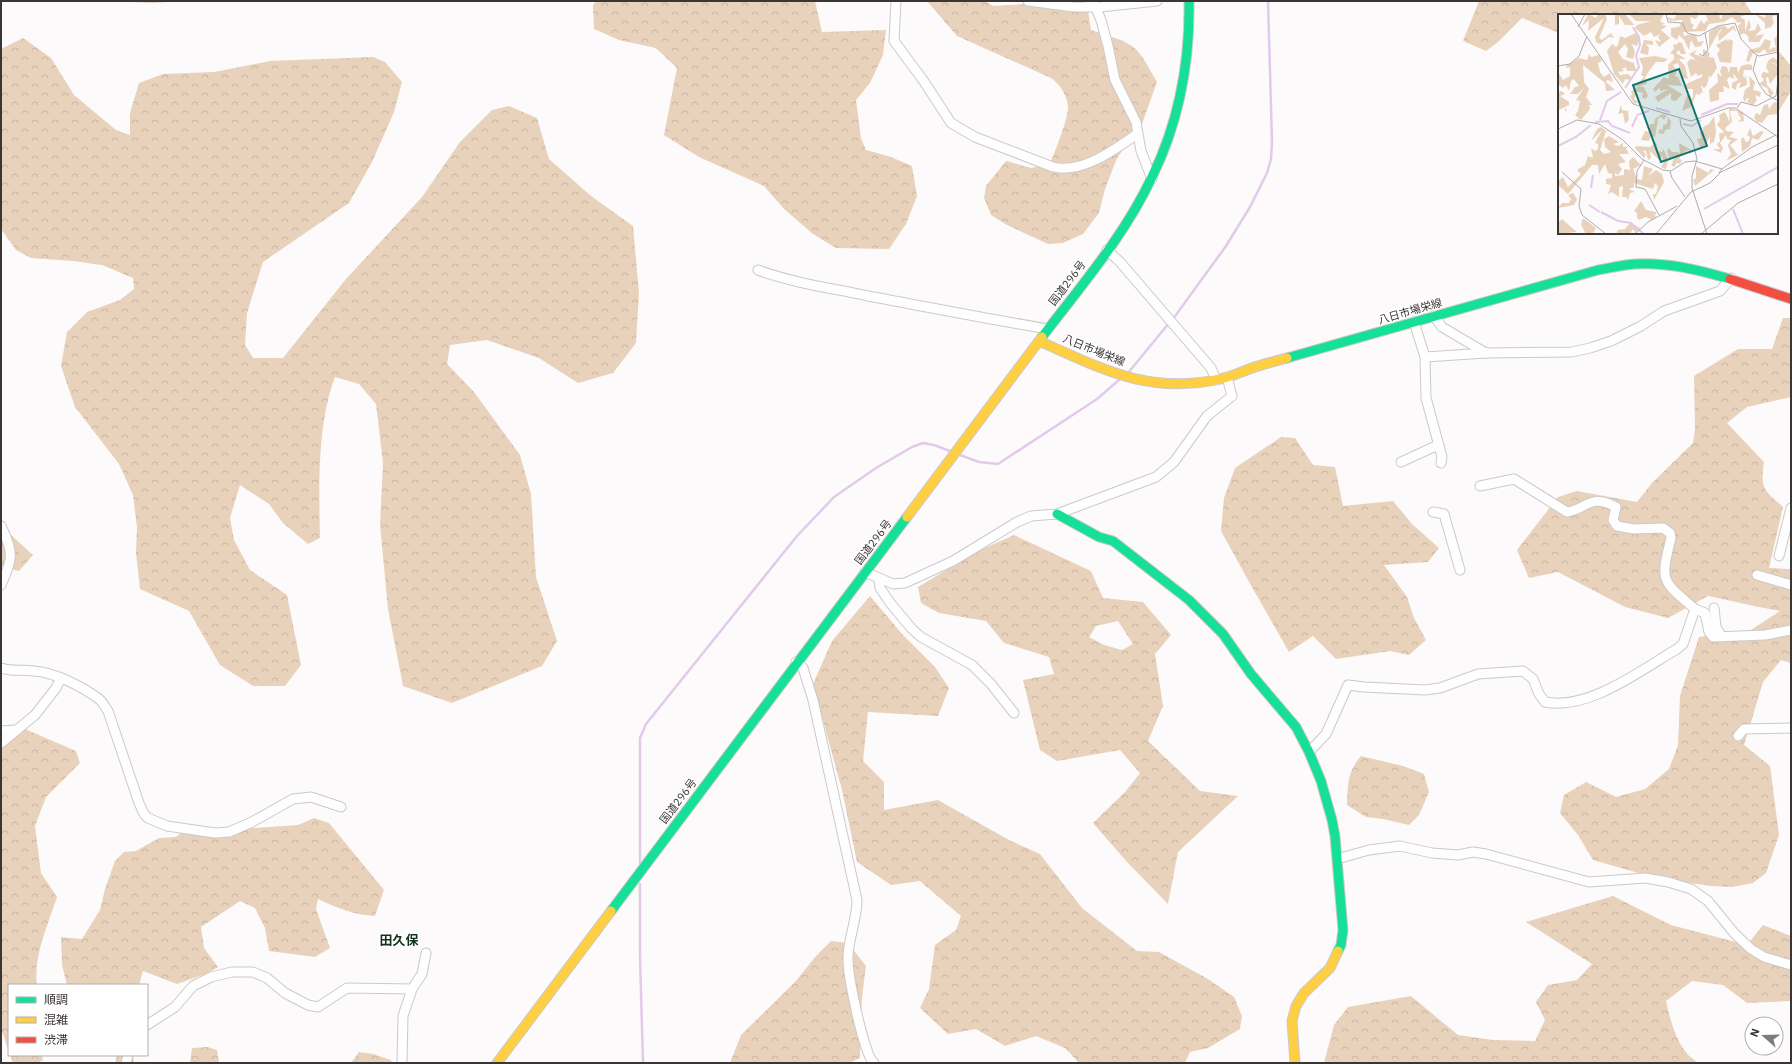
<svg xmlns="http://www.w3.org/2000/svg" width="1792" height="1064" font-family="'IBM Plex Sans','Noto Sans JP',sans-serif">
<defs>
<pattern id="forest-crowns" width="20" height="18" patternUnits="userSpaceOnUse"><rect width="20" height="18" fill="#e9d2bb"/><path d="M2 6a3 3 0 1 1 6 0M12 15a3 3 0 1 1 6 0" fill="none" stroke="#c9b5a1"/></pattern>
</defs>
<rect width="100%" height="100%" fill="#fdfafb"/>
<g fill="url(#forest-crowns)" fill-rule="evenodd">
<path d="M105,1H184L153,3Z"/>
<path d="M596,1H815L822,32L886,30L883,55L870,83L856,100L861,138L866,150L891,157L912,166L917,196L906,224L889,249L836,248L813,234L784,209L764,186L699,157L664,135L677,68L656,48L619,40L594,29L593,5Z"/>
<path d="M927,1H985L993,6L1026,4L1088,11L1091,30C1104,35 1120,38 1132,46C1143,54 1150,71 1157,82L1142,124L1117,158L1105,189L1099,213L1083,234L1063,243L1048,244L1007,225L991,215L984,198L986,186L1006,161L1031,168L1050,164C1055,151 1068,120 1068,107C1067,95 1060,84 1051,78L957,36Z"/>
<path d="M1479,1H1744L1753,15H1559V33L1522,18L1498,42L1486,51L1463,41Z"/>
<path d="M23,38L51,58L74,95L116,130L130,135V113L139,83L163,74L214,72L270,61L373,57L385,62L402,82L394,112L372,162L349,203L263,262L247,313L245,345L253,358H283L346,279L422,197L460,142L492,110L509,106L537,118L549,159L591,196L633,226L639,293L636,343L613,373L578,383L539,358L487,340L450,345L447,364L474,392L520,455L531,494L536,577L557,641L542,666L452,703L403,686L388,609L380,525L383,463L376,404L359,384L335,377C317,424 319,488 320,538L308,544L283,523L269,504L240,485L230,518L234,540L250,570L287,595L301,665L285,686H253L220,665L189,611L140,589L136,553L137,527L133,495L119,464L75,407L61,366L67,332L87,312L120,300L134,289L133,278L102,265L73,261L31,258L16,250L1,229V49Z"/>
<path d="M1777,49L1791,66V91L1777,114Z"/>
<path d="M1783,318H1791V397L1747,407L1727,423L1764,462C1760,489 1764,490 1783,507L1769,568L1791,569V663L1781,660L1763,682L1744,745L1770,766L1779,835L1766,873L1753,883L1732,887L1711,886L1656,878L1593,860L1578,835L1560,813L1564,795L1586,782L1616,797L1645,789L1669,769L1678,745L1680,696L1699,637L1751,630L1780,611L1759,607L1708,596L1668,618L1625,607L1558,572L1529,578L1517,550L1558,497L1577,491L1637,502L1652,483L1693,443L1695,429L1694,376L1738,349H1772Z"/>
<path d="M1281,437L1295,438L1313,465L1335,467L1343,506L1393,501L1412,524L1439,548L1428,562L1384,565L1407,597L1414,618L1426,640L1409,655L1390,651L1336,659L1313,636L1289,652L1253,589L1221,531L1224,498L1235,468Z"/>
<path d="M1,526L33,555L19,571L1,566Z"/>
<path d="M1014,535L1091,571L1103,598L1143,602L1171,635L1155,654L1163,706L1148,741L1200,791L1238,796L1178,852L1168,904L1127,862L1093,823L1125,792L1140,773L1120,750L1057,761L1040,750L1023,680L1054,674L1049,657L1004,643L986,621L939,613L921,603L918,587L978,551ZM1118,621L1133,644L1122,650L1104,645L1089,637L1096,626Z"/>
<path d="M870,596L903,635L935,667L949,688L938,716L868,712L863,761L884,782V810L938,800L1009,840L1040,854L1082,908L1137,951L1159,952L1208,979L1234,997L1242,1016L1240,1029L1208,1048L1190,1052L1185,1063H1079L1065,1048L1036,1036L1005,1046L976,1029L948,1034L920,1008L929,989L935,945L956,930L961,916L920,881L891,885L857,862L842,790L813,684L832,641Z"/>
<path d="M25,729L76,751L80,763L46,797L35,826L41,873L57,897C48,925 33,956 37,985H9V1052L1,1029V744Z"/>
<path d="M1361,756L1403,766L1424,774L1429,792L1419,815L1409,825L1383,819L1366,817L1347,805C1348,784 1347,773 1361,756Z"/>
<path d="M314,818L329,823L384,890L375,916C354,915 337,908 318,899L316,909L330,948L315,957L269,951L265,928L255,908L240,901L201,927L204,948L218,967L208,973L177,984L143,971L139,985H67L62,965L61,937L82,939L100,910L105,889L115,861L124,852L136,851L159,838L176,837L191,825L209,831L298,825Z"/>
<path d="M1613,896L1671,925L1747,945L1763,925L1791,936V1001L1747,1003L1723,985L1692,981L1666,1001C1671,1023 1678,1052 1699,1063H1324L1334,1025L1348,1007L1411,996L1458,1035L1493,1040L1535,1041L1545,1020L1536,1002L1548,985L1577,980L1592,964L1526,922Z"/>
<path d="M831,941L848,943L866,966L862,997L860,1058L849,1063H730L741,1035L795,982L816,956Z"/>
<path d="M208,1047L217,1050L219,1063H190L192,1048Z"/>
<path d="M359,1052L373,1054L391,1060L392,1063H351Z"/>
<path d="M10,1055H42L43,1060L38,1063H13Z"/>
<path d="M117,1055H133L134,1063H115Z"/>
</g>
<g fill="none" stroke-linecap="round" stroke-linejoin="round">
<g stroke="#e2caea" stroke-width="2.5">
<path d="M1173,319L1226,246L1250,207L1267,173L1271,159L1272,142L1268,1"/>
<path d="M1128,373L1169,323"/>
<path d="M960,455L979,462L998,464L1097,399L1119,380"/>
<path d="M640,863V738L646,724L797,536L834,497L876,468L912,447L923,443L934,445L950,451"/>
<path d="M640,884V957L643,1063"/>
</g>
<defs>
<g id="street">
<path d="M896,1L894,41L923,80L951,123L975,137L1053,167C1082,174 1114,150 1137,134"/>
<path d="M1028,1L1074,7H1100L1157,1"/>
<path d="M1089,1L1095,6L1101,20L1108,46L1115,80L1136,122L1141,151L1152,179"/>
<path d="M1107,250L1120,262L1211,368L1216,380"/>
<path d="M758,270C793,283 831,288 868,296C928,307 988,319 1048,329"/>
<path d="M1434,316L1442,327L1486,353"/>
<path d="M1414,322L1425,357L1426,398L1442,457L1441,463"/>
<path d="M1425,357L1486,353L1572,352L1590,348L1611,341L1641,326L1664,311L1720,291L1731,278"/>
<path d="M1401,462L1438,445"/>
<path d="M1480,486L1514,479L1567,512C1588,509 1589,493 1616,507L1613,520L1617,526L1634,529L1663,528L1670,533L1671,538C1660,582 1661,580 1695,609"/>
<path d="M1433,512L1444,514L1460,570"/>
<path d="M1,526C14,552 13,559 1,585"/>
<path d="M1779,556L1791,508"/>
<path d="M865,572L893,584L905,583L953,561L1017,522L1031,516L1057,514L1156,477L1174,462L1207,416L1232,396L1227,377"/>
<path d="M1757,575L1791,585"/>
<path d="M879,579L880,588L891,604L912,629L921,637L972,665L991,684L1014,713"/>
<path d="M1714,608L1716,627L1722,637"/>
<path d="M796,662L803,668L813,700L857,900C857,921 847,942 848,960C848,976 864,1056 874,1063"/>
<path d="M1,668C13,672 22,669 34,671C54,672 83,687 99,699C103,702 105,707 108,711L139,803L144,814L148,818L167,826L215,833L229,832L252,822L293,799L311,797L341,807"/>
<path d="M1,731L17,730"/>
<path d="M1738,736L1744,729L1791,728"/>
<path d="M1,743L35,715L56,688L61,678"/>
<path d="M1309,752L1326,734L1348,685L1364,687L1425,690L1440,688L1478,674L1523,671L1533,679L1539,694L1545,702C1588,711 1641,670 1677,649L1683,644L1695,609L1705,613L1709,632L1713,637L1765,635L1791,630"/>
<path d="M1337,859L1369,850L1400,846L1432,853L1458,855L1473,852L1486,854L1589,882L1645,878L1668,882L1691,889L1708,901L1735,934L1751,949L1764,957L1791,965"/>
<path d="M147,1025L175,1007L193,986L211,977L232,972H253L267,978L285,993L308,1005L318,1007L347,988L412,989"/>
<path d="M126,1063L128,1055"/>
<path d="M402,1063L403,1016L412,989L422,974L426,953"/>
</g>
<g id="fast">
<path d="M1042,337C1081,286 1125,235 1152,177C1179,122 1190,62 1189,1"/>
<path d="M1287,358L1598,270C1610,268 1622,265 1635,264C1667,262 1699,270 1730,279"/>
<path d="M1057,514L1099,537L1113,541L1189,600L1223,634L1251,674L1296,727L1309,752L1321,781L1332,820L1335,836L1343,930L1341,945L1338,951"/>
<path d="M611,911L907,517"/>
</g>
<g id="slow">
<path d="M1039,341C1103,369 1148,395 1220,379C1231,377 1241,372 1252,368C1264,364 1276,361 1287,358"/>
<path d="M907,517L1042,337"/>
<path d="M497,1063L611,911"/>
<path d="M1295,1063L1292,1021L1296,1006L1304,993L1330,968L1338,951"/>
</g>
<path id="jam" d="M1730,279L1791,299"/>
</defs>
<use href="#street" stroke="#ccc9ca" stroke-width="11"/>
<use href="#fast" stroke="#ccc9ca" stroke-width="11"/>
<use href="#slow" stroke="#ccc9ca" stroke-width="11"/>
<use href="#jam" stroke="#ccc9ca" stroke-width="11"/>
<use href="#street" stroke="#fffefe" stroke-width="9"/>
<use href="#fast" stroke="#16e098" stroke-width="9"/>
<use href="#slow" stroke="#ffcf43" stroke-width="9"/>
<use href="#jam" stroke="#f24e42" stroke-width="9"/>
</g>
<g text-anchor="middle" stroke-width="3" stroke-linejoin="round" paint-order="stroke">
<g font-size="11" fill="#3b3636" stroke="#fff">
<text transform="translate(1067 283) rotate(-53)" y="4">国道296号</text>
<text transform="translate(1410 311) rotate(-16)" y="4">八日市場栄線</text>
<text transform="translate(1094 350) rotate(22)" y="4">八日市場栄線</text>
<text transform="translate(873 542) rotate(-53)" y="4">国道296号</text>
<text transform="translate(678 801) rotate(-53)" y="4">国道296号</text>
</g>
<g font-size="13" font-weight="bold" fill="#0f341c" stroke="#fff">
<text x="399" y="945">田久保</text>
</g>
</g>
<g transform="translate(1558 14)">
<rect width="220" height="220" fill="#fdfafb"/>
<path d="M30,0L38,4L40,0H47L49,5L41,24L44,26L53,19L56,24L51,23L42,30L38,28L37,23L46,4L30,17L31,6L24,12ZM57,0L68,1L76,11H67L61,2V10L57,11ZM106,0L102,7L107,10L103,11L109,12L103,16L112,24L101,33L97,26L103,28L100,23L103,20L96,23L93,18L86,22L77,14L79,11L93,7H78L72,1ZM119,0H141L138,5L132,3L133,9L136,11L134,15H138L143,6L146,10L149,6L151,8L147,0H161L162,5L164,4V0H190L182,3L187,6V18L191,5L193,13L190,17L197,16L200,9L203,16L197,22L206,20L201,28H191L190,22L186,19L182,21L180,12L184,8L180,9L174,3L166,8L151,10L147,17L125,18L126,22L133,20L138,21L140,28L146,27L143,32L137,33L133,26L131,36L126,26L121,21L119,26L113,22V14L121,13L125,6L112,7L109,3L116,5ZM197,0L208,4L206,0L218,1L214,3L216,9L213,13L207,15V9ZM176,11L178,18L175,15L161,27L160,21L164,15L162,16L151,35V18L159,13L167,12L170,15ZM78,19L82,25L79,32L74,30L77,38L75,45L68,43L70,35L67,30L60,38L65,45L76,49L78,57H69L68,53L64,55L66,57L60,58L62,61L70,60L73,63L72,66L67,65L65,70L56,60L49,37L54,30L58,33L60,31L62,22L67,24ZM220,21V37L209,39L206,35L202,39H195L191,48L188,47L191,36L202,33L207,25L213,27L211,36L216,33L218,35L216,25ZM169,25L170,28L171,25L175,27L173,49L162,48L159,40L162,36L158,31ZM86,26L95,27V31L88,30L91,34L90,41L82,39ZM121,28L124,29L128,40H123L121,36L118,39L128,45H121L127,52L130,65L124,64L120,49L115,51L119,56L117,62L120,63L124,72L109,71L124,80L118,87L113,86V79L100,88L97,83L110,75L102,77V73L97,78L95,75L106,63L111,65L110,51L116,45V41L112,39L116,35L115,30L118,31ZM145,35L152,39L151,43L156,44L159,54L153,63L151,62L149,71L146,74L143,71L145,80L143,78L142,81L138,80L133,93L124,97L129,81L133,82V85L135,83V75H128V70L144,63V60L140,62L138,59L133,63L129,49L132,45L138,46L131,40L139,36L136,40L145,43ZM31,40L33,43L41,41L44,47L40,49L42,58L46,63L52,59L55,68L49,66L48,68L57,76L48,77L47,69L25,51L26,68L31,75L28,83L34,91H31L32,95L23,106L17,101L20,97L22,87L18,86L26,74L20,80H12L17,73L21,72L16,65L13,67L11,77L8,71L5,74L1,71L0,75V58L5,66L12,62V53L8,54L9,51L21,44L29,46ZM97,42L110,45L106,48H98L94,53L87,63L89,70L76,73L86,63L83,61L85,53L81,44ZM215,43L220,47V50L213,49L219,51V61L212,70L210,63L208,64L209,71L216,79L212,83L209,74L201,70L206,66L203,62L205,58L211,59L208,53L210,47ZM190,50L194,51V56H186L185,62L187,64L188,61L189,71L181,74L183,68L179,70L178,76L174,74V69L180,66L175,59L176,65L171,63L169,66L172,75L165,72L166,78H161V86L152,88L151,76L160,68L159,59L164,63L162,57L164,52L169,53L171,59L172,53H179L180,59L183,52ZM191,62L197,68L195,76L203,78L202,83L197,81L199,86L195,91L189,88L191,84H189L187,88L185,84L187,76L192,72ZM81,72L86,73L90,82L87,85L84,83L85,79L77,77L79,80L76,85L81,88L76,90L72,82L74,81L73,77ZM4,77L7,80L2,82L11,88V91L7,93L9,97H7V93L1,96L0,78ZM216,88L220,89V100L210,101L204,109L199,108L196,104L198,99L195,97L202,101L206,91L210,90L211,95ZM63,91L64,96L70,97L71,106L67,110L65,99L60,100ZM171,94L185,98L186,107L180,108L183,105L179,97H172L174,108L167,114L168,117L176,118L171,123L180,125L172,131L180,141L168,147L173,140L170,131L173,126L169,125L168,121L162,129L165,134L163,139L155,135H162L159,130L162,127L161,120L166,118L159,111L162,106L161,101L167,98L172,108ZM104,100L109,101L106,106L103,103L100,105L97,123L93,122L91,127L83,126L87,117L92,118V110H96L97,105ZM156,102L158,118L156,128L152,130V123L146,133H142L139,125L143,124L142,118H145V113L151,110ZM110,103L113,107L112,115L107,116L106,120L100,119L102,115L105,116V111L109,110ZM43,113L48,117L42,136L46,140L53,138L47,133L46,125L51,122L61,128L55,130L60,132L65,129V133H70L68,134L71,140H61L68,148L60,150L64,155L60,161L57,159V162L66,161V155L72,156L71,147L75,143L83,151L75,155L79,165L84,166L86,152L95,155L90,162L98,156L104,160L106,168L96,186L95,180H98L100,172L97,169L95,175L76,169V173L71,175L77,178L72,179L70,186L68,183H64L65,172L61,173V183L54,178L50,180L53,171L48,170V165L54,164V160L50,159L47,150L41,160L40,151H34L10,180L0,171V167L5,163L10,173L23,160L19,156L27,151L30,142L35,144L33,134L37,137L40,135V130L37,129L44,116L33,127L39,115ZM192,114L195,122L203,117L206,118L200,126L194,124L192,132L184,138L183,125L186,123L187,127L190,128L192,123L189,121ZM98,128L100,137L104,138L105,135L107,138L110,147L108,155L103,153L106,148L104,142L101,146L92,137L93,144L90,146L88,137H85L88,141L86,144L77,134L78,132L92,133ZM121,129L135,137L129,136L124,140L121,145L124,146L122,150L119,149L116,153L114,152L113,148L114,150L115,146L120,142L111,144L109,137L111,134L114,138H120L122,140ZM138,152L151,159L152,155L156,156L137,172L135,166L138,164ZM15,179L19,185L16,191L0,194L4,189H11L13,185L10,181ZM83,187L88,196L98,198V201L96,200L98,203L94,206L88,203L81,206L79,204V199L76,197ZM25,204L38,214L35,219H27L23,210ZM4,205L13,213L19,218L0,220V209ZM72,209L82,214L77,219L75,215L72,220H58L60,216L67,215Z" fill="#e9d2bb"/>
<path fill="none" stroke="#e2caea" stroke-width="2" d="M67,74L81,53L78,42L82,31L81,23L75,13M98,94L112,98M79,101L91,97M143,101L169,90H180M42,106L49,87L63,78M37,108L50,107L54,112L72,119M125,110L134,112L143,106M74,113L79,102M0,132L18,123L33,111M33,174L35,161M31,191L42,198M146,195L220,153M175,195L185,220M43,198L60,207L73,209L86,220"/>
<path fill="none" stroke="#afacac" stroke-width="1" d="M13,0L75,90L133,107L170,94H177L220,123M108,0L110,8L124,9L129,19L141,22L160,12L177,9L183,25L197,40L201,42L220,38M20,13L27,0M141,40L145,42L150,36L147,19M199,41L195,56L201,70L208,80L220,87M0,52L12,50L21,42L29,22M179,94L183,88L198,92L218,82L220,66M122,105L123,112L135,129L139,145L134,162V174L149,220M0,115L19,106L41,110L65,126L84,145L105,156L113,157L127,148L137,147L164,155L161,159M86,146L79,157L78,173L87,175L101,201M164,155L194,133L218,121M112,157L114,164L127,183M4,158L23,175L21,192L24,201L48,220M77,220L90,208L119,192M98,220L133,178L152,169L163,158L220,131M143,220L180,189L220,170"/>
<path fill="#0f766e" fill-opacity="0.15" stroke="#0f766e" stroke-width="2" d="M121,55L149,132L103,148L75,71Z"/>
<rect width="220" height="220" fill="none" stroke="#3b3636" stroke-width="2"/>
</g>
<rect width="1792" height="1064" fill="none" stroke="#3b3636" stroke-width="4"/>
<rect x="8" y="984" width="140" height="72" fill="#ffffff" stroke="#b1afaf"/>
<rect x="16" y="997" width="20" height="6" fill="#16e098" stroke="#b1afaf"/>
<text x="44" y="1004" font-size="12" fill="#3b3636">順調</text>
<rect x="16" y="1017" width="20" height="6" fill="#ffcf43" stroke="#b1afaf"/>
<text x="44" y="1024" font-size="12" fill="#3b3636">混雑</text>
<rect x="16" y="1037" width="20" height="6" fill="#f24e42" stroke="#b1afaf"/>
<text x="44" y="1044" font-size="12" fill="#3b3636">渋滞</text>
<g transform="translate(1764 1036) rotate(290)"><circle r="19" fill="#ffffff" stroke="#b1afaf"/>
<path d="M0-3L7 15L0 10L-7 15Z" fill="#7f7b7b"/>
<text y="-6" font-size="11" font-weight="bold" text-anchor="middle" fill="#3b3636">N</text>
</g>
</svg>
